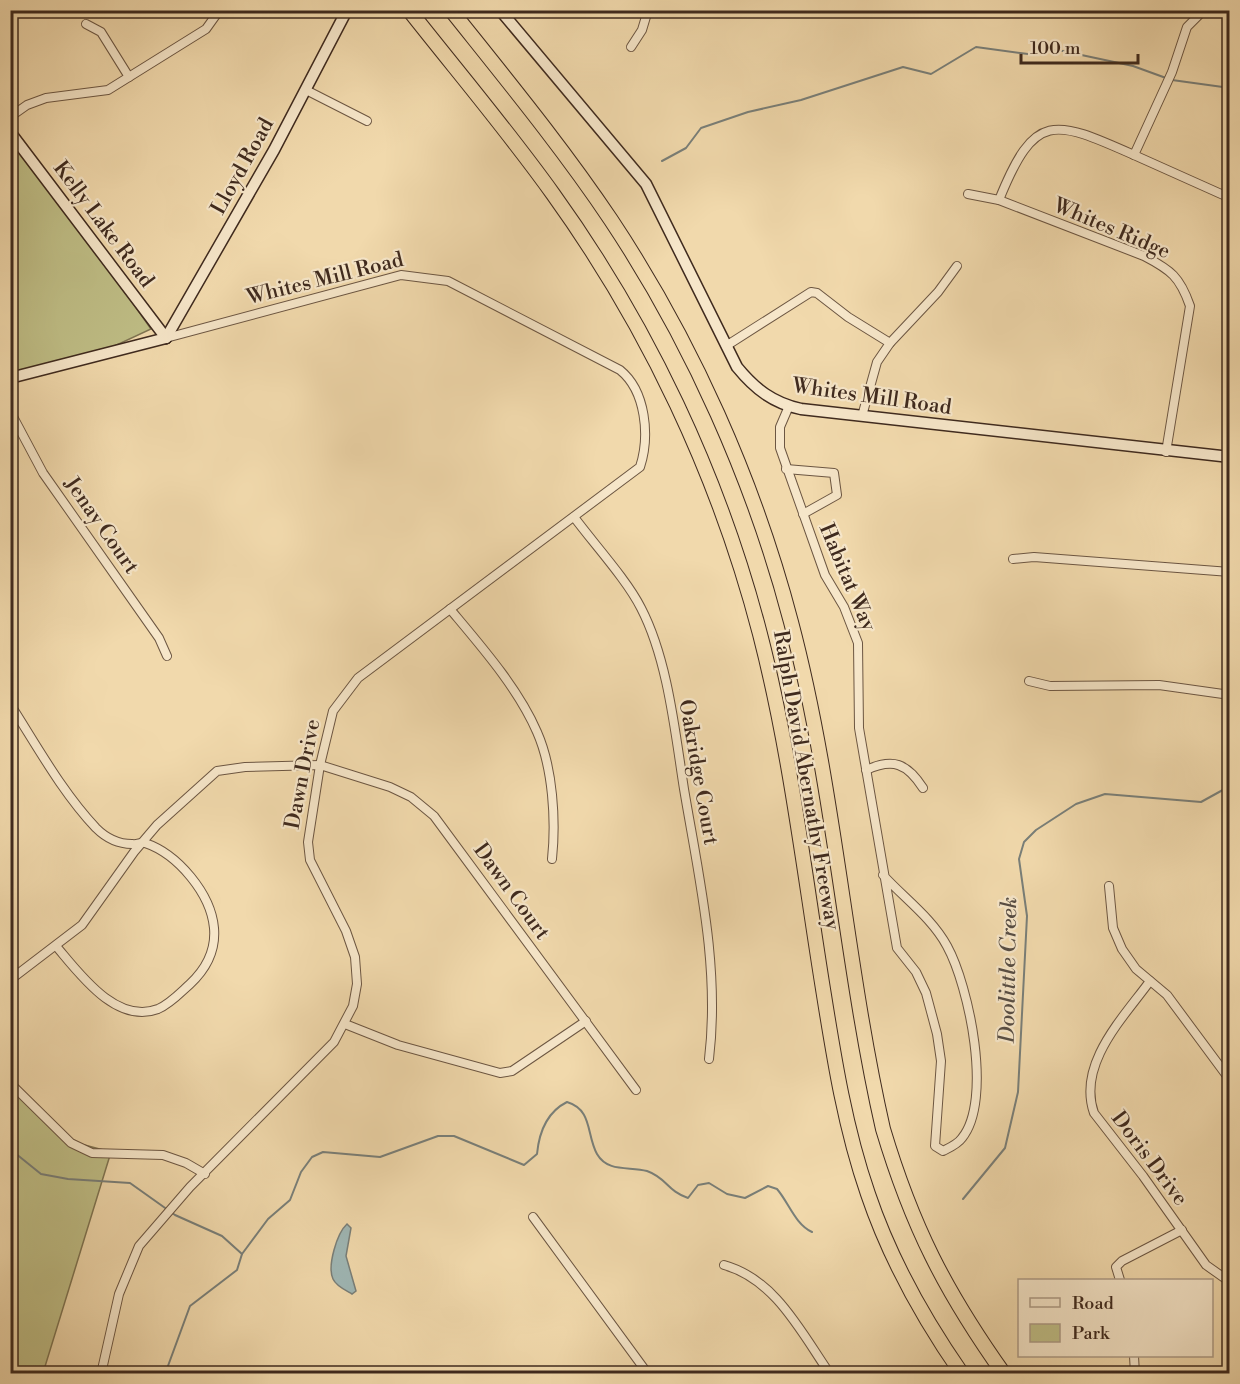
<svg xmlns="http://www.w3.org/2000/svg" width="1240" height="1384" font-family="'Libre Bodoni',serif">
<rect width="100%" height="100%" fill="#f1d9ac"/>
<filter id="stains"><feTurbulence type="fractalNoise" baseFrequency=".00333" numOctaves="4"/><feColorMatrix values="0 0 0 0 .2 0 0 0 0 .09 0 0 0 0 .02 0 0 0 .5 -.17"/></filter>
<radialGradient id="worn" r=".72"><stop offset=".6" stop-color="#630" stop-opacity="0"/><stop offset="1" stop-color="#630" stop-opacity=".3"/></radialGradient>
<g fill="#bfbe86" stroke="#7f7452" stroke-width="1.5">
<path d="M10,127L151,329L78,363L10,380Z"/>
<path d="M10,1090L19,1093L62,1139L111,1152L43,1373H11Z"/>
</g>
<path fill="#9fb7b5" stroke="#797f79" stroke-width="1.5" d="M347,1224L351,1228L346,1256L356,1291L352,1294C345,1290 336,1286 333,1279C327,1266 337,1233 347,1224Z"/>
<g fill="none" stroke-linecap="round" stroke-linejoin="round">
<g stroke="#797f79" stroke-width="2">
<path d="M159,10V15"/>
<path d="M1172,80L1230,88"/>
<path d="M662,161L686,148L701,128L748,112L801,100L903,67L931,74L976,47L1028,54L1058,50L1133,66L1166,78"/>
<path d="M10,1149L41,1174L68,1179L130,1183L175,1215L222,1236L242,1254"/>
<path d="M963,1199L1005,1148L1018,1092L1027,916L1019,859L1024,842L1036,830L1076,804L1105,794L1201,802L1230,786"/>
<path d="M165,1374L190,1306L237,1270L242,1254L268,1219L290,1200L301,1172L312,1157L323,1152L380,1157L438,1136H454L524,1165L537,1154C539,1133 547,1112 567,1102C593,1110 586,1134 597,1154C608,1173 630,1166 647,1171C667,1178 667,1191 688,1198L698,1185L709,1183L727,1194L745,1198L768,1186L777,1189C789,1203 795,1224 812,1232"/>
</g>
<defs>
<g id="street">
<path d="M1204,10L1187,27L1172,72L1134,155L1230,198"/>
<path d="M86,24L101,32L129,77"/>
<path d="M631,47L642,30L648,10"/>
<path d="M306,90L367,121"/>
<path d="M10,117L27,105L46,98L108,90L206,29L216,15"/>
<path d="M1134,155C1053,119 1035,111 999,200L1144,256C1171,270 1180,277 1190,306L1166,452"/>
<path d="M968,194L999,200"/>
<path d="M726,346L811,292L817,293L848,317L890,343"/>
<path d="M789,406L780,427V448L825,575L844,607L858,643L859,728L897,948L916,972L926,993L937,1034L941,1061L935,1146L943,1151C949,1148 958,1144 962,1138C993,1100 969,986 947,946C932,918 904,898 883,875"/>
<path d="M10,411L43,473L159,638L167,656"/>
<path d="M862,416L877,362L890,343L938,292L957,266"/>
<path d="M786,469L834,473L837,495L803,514"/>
<path d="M574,517C594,544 627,580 641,608C668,660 675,732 684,789C699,878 720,968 709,1059"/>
<path d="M1013,559L1034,557L1230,572"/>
<path d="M450,609C481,646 518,688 537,732C553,768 556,821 552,859"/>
<path d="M1029,681L1050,686L1159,685L1230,695"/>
<path d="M10,704C37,746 62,792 96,828C106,838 118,844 132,844C137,845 141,842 145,843C178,854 211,894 214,928C216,951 206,969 190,984C180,993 170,1004 158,1009C116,1025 79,973 56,946"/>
<path d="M866,770C893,758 907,763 923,788"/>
<path d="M1109,886L1113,928L1122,949L1136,969L1167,995L1230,1080"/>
<path d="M10,980L82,925L134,852L157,825L217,771L245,767L320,765L390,787L411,797L434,816L636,1090"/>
<path d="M1150,981C1123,1018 1077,1064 1094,1113L1143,1176L1206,1265L1230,1282"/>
<path d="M345,1024L398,1045L500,1073L512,1071L586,1021"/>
<path d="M10,1083L71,1143L92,1153L163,1155L186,1163L205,1174"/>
<path d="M533,1217L648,1374"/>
<path d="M724,1265C775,1279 801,1332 830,1374"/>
<path d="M1120,1280L1116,1267L1122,1261L1182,1230"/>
<path d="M1134,1356L1135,1374"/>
<path d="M101,1374L119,1294L139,1246L190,1187L334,1042L353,1006L357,984L355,957L346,931L310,860L308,842L320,765L333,711L358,678L640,467C650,436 646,391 620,370L448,281L401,275L166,338"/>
</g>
<g id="secondary">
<path d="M500,10L646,184L737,367C755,389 773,403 801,409L1230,457"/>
<path d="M10,132L166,338"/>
<path d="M166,338L274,150L347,10"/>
<path d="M10,378L166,338"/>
</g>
<g id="highway">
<path d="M409,10C457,71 508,131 553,194C648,326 719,476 760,634C790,750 804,871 823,989C834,1058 845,1128 868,1194C890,1259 923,1318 962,1374"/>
<path d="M451,10C506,79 562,147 611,220C692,342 754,481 791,622C835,788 845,962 883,1129C912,1226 945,1291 1004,1374"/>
</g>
</defs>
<use href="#street" stroke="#6c5642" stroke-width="10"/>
<use href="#secondary" stroke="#3f2a1e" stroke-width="13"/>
<use href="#highway" stroke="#3f2a1e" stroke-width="16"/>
<use href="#street" stroke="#f6e6c9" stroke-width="8"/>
<use href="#secondary" stroke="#f6e6c9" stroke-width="10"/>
<use href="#highway" stroke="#f1d9ac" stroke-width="14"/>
</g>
<g text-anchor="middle" stroke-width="4.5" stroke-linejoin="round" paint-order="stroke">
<g font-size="21" fill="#3f2a1e" stroke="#f6e6c9">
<text transform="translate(242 166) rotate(-61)" y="7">Lloyd Road</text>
<text transform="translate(104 224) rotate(53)" y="7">Kelly Lake Road</text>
<text transform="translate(1112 228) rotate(23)" y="7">Whites Ridge</text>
<text transform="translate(325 278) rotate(-14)" y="7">Whites Mill Road</text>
<text transform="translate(872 396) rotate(8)" y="7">Whites Mill Road</text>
<text transform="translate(102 525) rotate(55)" y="7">Jenay Court</text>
<text transform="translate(848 577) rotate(67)" y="7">Habitat Way</text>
<text transform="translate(699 772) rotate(80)" y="7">Oakridge Court</text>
<text transform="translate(302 774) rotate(-79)" y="7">Dawn Drive</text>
<text transform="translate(807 780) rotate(80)" y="7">Ralph David Abernathy Freeway</text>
<text transform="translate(512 891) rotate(54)" y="7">Dawn Court</text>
<text transform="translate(1150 1158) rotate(53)" y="7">Doris Drive</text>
</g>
<g font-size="22" font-style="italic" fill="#574d44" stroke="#f6e6c9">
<text transform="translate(1007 970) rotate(-89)" y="8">Doolittle Creek</text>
</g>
</g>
<rect width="1240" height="1384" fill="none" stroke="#f1d9ac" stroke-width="36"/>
<rect x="12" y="12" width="1216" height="1360" fill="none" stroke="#3f2a1e" stroke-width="3"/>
<rect x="18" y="18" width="1204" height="1348" fill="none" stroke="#3f2a1e" stroke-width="1.5"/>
<rect x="1018" y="1279" width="195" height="78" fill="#f6e6c9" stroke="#ad9b85" stroke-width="1.5"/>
<rect x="1030" y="1298" width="30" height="9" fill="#f6e6c9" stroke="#ad9b85" stroke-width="1.5"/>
<text x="1072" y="1309" font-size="18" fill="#3f2a1e">Road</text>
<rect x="1030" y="1324" width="30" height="18" fill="#bfbe86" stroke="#ad9b85" stroke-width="1.5"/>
<text x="1072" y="1339" font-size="18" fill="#3f2a1e">Park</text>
<path d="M1021 54v9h117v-9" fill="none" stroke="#3f2a1e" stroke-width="3"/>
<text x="1030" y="54" font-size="18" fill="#3f2a1e" stroke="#f6e6c9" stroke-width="4.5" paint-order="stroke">100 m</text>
<rect width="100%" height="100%" filter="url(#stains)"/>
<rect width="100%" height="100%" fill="url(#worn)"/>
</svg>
